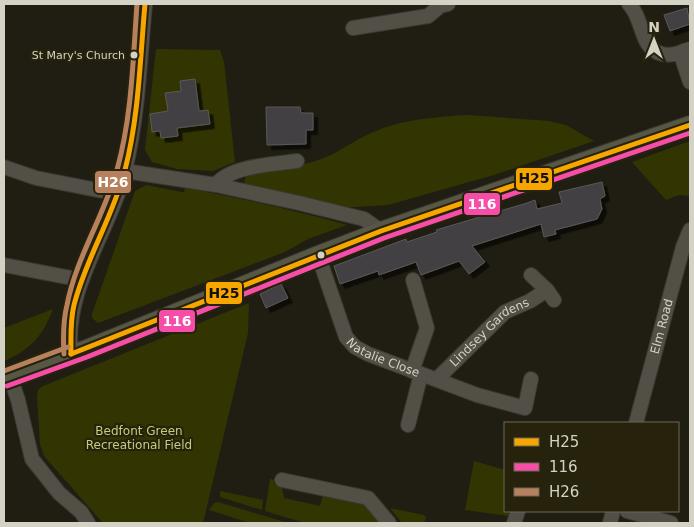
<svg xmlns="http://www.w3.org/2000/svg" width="694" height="527" font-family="'DejaVu Sans',sans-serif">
<defs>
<filter id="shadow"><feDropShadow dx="4.5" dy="4.5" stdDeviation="0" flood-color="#0009"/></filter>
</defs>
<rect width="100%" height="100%" fill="#201e12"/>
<g fill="#323502">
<path d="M156,49L220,50L224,62L235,162L213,171L177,169L152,162L145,150Z"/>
<path d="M468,115L549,121L566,125L594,141L494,175L388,205L338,208L244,184L246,175C274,170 304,167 331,155C345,148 357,139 371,133C402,119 435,117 468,115Z"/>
<path d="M690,141V196L679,195L666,200L632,162Z"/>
<path d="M146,185L182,192H184L185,188C240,198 293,210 347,225L308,239L285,252L98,323L92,318V314L135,191Z"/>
<path d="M249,303L248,333L203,523H103L44,456L40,444L37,397L38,390L43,386Z"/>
<path d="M53,309C43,336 30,350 4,361V328Z"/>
<path d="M474,461L505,470V511H509L508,516L465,510Z"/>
<path d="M270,479L274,480V484L282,488L284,498L320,506L324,492L360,500L388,523H305L265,511Z"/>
<path d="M220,491L263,500L262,510L220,497Z"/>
<path d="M218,502L288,523H250L209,510L214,503Z"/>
<path d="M390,508L424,515L426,517L424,523H402Z"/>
</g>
<g fill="#434042" stroke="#5a5857" filter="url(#shadow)">
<path d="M687,8L690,24L670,31L664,15Z"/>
<path d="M195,79L199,111L208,110L210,124L177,128L178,136L161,138L160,131L152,132L150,114L168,111L165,93L181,91L180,81Z"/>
<path d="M266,107H300L301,113H313V130H306V144L267,145Z"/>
<path d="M602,182L605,196L600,199L602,209L597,219L555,230L556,234L544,237L541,224L472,246L485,262L469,274L459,261L421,275L416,262L379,275L378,271L340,284L334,266L406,239L407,242L437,232L436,230L527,203L535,200L537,209L562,203L559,192Z"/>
<path d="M281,284L288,298L266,308L260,294Z"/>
</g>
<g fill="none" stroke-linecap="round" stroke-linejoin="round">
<defs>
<g id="minor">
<path d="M629,4C644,19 639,48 662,54C670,56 677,54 684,51"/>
<path d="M353,28L428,16L440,6L448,4"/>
<path d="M690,49L684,51L683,61L690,82"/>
<path d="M4,167L36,178L118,194"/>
<path d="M125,171L216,185L299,203L364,219L381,231"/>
<path d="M216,185C229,166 275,164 297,161"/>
<path id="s1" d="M318,255L346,337L355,347L368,354L477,395L525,408L531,379"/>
<path d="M4,265L82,280"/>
<path d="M531,275L547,290"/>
<path d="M71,354C63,288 110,232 125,170C138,117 140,58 145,4"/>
<path d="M412,371L427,328L413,280"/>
<path d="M10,376L18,400L32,459L59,493L81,512L88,523"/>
<path id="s2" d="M437,379L505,312L530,301L547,290L554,300"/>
<path id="s3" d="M636,423L683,247L690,230"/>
<path d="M408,425L421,374"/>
<path d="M282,480L368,498L389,523"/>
<path d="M627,511L671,523"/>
<path d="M514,523L518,511"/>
<path d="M610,523L613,511"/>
</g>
<path id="major" d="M4,379L84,350L318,255L381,231L690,125"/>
</defs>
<use href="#minor" stroke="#3a3830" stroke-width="16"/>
<use href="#major" stroke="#3a3830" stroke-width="20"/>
<use href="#minor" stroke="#514f46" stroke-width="14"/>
<use href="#major" stroke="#575745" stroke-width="18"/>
<defs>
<g id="bus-1">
<path d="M71,354L381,231L690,125"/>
<path d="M71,354C71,337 70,321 74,305C86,258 113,217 125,170C139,116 140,59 145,4"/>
</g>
<path id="bus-2" d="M7,386L87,357L384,238L690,133"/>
<g id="bus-3">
<path d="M64,354C63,337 63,321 67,305C76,258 104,216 117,170C132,116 133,59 137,4"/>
<path d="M4,371L68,347"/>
</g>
</defs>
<use href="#bus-1" stroke="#26220c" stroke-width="9"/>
<use href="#bus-2" stroke="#26220c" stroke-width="9"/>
<use href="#bus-3" stroke="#26220c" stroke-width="9"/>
<use href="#bus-1" stroke="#f7a600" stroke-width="5"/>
<use href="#bus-2" stroke="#f54da8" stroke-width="5"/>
<use href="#bus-3" stroke="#b6815c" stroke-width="5"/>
</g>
<g fill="#d4d2c4" stroke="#26220c" stroke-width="2">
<circle cx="134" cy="55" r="4.5"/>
<circle cx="321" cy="255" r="4.5"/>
</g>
<g text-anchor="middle" stroke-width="4.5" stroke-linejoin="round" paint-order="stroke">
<g font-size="11" fill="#d4d2c4" stroke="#26220c" text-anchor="end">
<text x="125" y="59">St Mary's Church</text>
</g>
<g font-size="12" fill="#d4d2c4" stroke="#26220c">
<text dy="4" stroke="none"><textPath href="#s3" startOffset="100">Elm Road</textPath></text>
<text dy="4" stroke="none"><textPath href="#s2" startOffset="71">Lindsey Gardens</textPath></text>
<text dy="4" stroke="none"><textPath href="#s1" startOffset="130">Natalie Close</textPath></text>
</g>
<g font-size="12" fill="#c5cd7c" stroke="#26220c">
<text x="139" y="435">Bedfont Green<tspan x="139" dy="14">Recreational Field</tspan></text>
</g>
</g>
<g stroke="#26220c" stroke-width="2">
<rect x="515" y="167" width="38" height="24" rx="5" fill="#f7a600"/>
<rect x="94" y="170" width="38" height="24" rx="5" fill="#b6815c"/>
<rect x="463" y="192" width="38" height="24" rx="5" fill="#f54da8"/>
<rect x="205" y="281" width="38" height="24" rx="5" fill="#f7a600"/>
<rect x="158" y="309" width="38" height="24" rx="5" fill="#f54da8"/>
</g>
<g font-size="14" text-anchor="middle" font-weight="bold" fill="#fff">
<text x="113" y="187">H26</text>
<text x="482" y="209">116</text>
<text x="177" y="326">116</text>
</g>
<g font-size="14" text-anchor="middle" font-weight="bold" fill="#111">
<text x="534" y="183">H25</text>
<text x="224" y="298">H25</text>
</g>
<rect width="694" height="527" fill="none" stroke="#d4d2c4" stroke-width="10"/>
<rect x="504" y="422" width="175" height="90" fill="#26220c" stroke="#6c6856"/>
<rect x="514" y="438" width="25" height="8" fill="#f7a600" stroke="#6c6856"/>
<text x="549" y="447" font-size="15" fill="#d4d2c4">H25</text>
<rect x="514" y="463" width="25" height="8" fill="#f54da8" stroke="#6c6856"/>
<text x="549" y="472" font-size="15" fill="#d4d2c4">116</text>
<rect x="514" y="488" width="25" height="8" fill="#b6815c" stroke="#6c6856"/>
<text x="549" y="497" font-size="15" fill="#d4d2c4">H26</text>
<g transform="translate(654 40)" stroke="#26220c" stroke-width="4" paint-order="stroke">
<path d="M0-4L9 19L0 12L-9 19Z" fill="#d4d2c4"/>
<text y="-8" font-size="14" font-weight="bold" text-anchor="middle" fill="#d4d2c4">N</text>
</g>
</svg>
